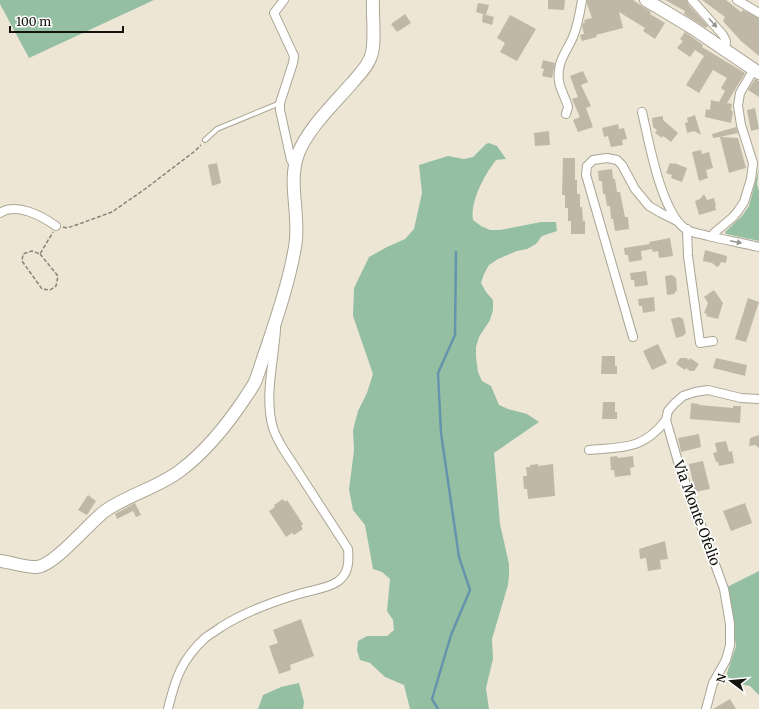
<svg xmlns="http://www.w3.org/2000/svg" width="759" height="709" font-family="Merriweather,serif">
<rect width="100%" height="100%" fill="#ede6d5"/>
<g fill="#95bfa3">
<path d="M0,0H154L29,58L0,4Z"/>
<path d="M489,143L497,146L506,159L496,160C485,174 470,201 473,220L481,226L490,230H500L541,222H556L557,231L542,236L536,244L527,249L517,251L498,259L489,265L484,274L481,283L486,292L493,300V310L490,320L479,337L476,347V357L478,372L482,381L491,386L499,405L508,409L527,414L539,422L494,453L500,524L509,564V575L508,585L492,639L493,659L486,688L489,709H410L404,685L385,677L370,663L360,660L357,650L358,641L367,636H387L394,630L393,620L387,611L390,579L382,572L373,569L365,525L353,510L349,490L354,450L353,430L358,411L367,393L373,374L353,316L354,288L369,257L387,247L405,239L414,229L422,193L419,165L448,156L464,159L473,157L486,144Z"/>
<path d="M759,168L757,184L759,191V241L726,234L725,232L742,216L749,206Z"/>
<path d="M759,571V695L750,686L740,684L726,676L736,646L727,587Z"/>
<path d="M299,683L304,702L303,709H258L263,695L281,687Z"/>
</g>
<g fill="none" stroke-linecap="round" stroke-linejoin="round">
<path stroke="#6595ac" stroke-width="2.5" d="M438,709L432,699L451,635L470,590L459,557L441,433L438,373L455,335L456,252"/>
</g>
<g fill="#bfb8a7">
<path d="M548,0H565L564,10L548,9Z"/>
<path d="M587,0H633L651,12L650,14L665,23L655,39L643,31L645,28L619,12L623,28L596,35L597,37L582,41L580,35L584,34L582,26L583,23H585L584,20L592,18L587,4Z"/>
<path d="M665,0H687L688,4L708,26L706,28L684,14L685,11Z"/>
<path d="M702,0H726L741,12L743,10L759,18V56L741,41L723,21L725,17Z"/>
<path d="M478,3L489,5L486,15L476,12Z"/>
<path d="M405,14L411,23L397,32L391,24Z"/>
<path d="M483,14L494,17L492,25L482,22Z"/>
<path d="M510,15L536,29L517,61L500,52L505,43L497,38Z"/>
<path d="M685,32L703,45L702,47L745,73L727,103L732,104L731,110L733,112L731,123L705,117L706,109L710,110L711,100L719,102L725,91L721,88L727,78L713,70L699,93L686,85L704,56L695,50L690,57L677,48L683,41L680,39Z"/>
<path d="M543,60L555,63L552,78L542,76L544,69L541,68Z"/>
<path d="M583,71L588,82L581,85L591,106L586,108L593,127L578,132L573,120L580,117L572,99L578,97L570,76Z"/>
<path d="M755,79L759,81V97L748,90Z"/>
<path d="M755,108L759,129L751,131L747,110Z"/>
<path d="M695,115L701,135L694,131L687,133L685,123L688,122L687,118Z"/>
<path d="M663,116V120L678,133L671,142L663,136L662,138L655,133L657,130L653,127L652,118Z"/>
<path d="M618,124L619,129L624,128L627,139L622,140L623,145L611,147L608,136L604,137L602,128Z"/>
<path d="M736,127L738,133L720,137L738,138L746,168L729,173L720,137L713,138L712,134Z"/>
<path d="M549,131L550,145L535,146L534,133Z"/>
<path d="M701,150L702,154L709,152L713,168L706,170L708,178L699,181L692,152Z"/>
<path d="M563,158H575V180H577V194H580V207H582L583,221H585V234H571V221H568V208H565V195H562Z"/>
<path d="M217,163L221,183L212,186L208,165Z"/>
<path d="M670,163L673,164L674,163L687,168L682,182L671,178L672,175L666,173Z"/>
<path d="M612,169L613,179H615L617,192H620L625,217H628L629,229L615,231L613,219H611L610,206H607L605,194H603L602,181H599L598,171Z"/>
<path d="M704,194L707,200L714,198L716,206H715L716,210L699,215L695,201L700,199Z"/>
<path d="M670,238L673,256L659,258L658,251L653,252L652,249L641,251L642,260L629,262L628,255H625L624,248L650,244L649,242Z"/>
<path d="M705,250L727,256L726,263L721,262L719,266L717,267L712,263L703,261Z"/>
<path d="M646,271L648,285L635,287L634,280H631L630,273Z"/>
<path d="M672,275L676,278L677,290L674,294L667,295L665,276Z"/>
<path d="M714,290L723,303L718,319L706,316L707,314L704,313L708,303L704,297Z"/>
<path d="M654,297L655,311L643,313L642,306H639L638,299Z"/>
<path d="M748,298L759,302L746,342L735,339Z"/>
<path d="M679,317L683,319L686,333L683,336L676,338L671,319Z"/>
<path d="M658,344L667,363L652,370L643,351Z"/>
<path d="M602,356H615V366H617V374H601Z"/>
<path d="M680,358H686L689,360L690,358L699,364L694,371H690L686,368L685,370L676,364Z"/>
<path d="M716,358L747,365L745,376L713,368Z"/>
<path d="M603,402H615V412H617V419H602Z"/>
<path d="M691,403L699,404V405L733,408V406H741L740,423L690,419Z"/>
<path d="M699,434L701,447L681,452L678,438Z"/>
<path d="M759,435V448L755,445L749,446L750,438Z"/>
<path d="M726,441L729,452L732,451L734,463L719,466L718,462H716L713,453L717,452L715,443Z"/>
<path d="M617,456L618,458L633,456L634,467L630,468L631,475L615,477L614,470H611L610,457Z"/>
<path d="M703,461L710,489L695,492L689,464Z"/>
<path d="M538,464V466L553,464L555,496L528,499L527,489H524L523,476H527L526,467H530V465Z"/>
<path d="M88,495L96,501L87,515L78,510Z"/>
<path d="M283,499L285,502L287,500L303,524L301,526L303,529L294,535L292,533L286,537L269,511L275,507L274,505Z"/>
<path d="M135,503L141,515L136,517L133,511L117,519L115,514Z"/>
<path d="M745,503L752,523L731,531L723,511Z"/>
<path d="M665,541L668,559L660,560L661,569L648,571L646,558L640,559L639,549Z"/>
<path d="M301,619L314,656L290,665L291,670L279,674L269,646L278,643L273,630Z"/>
<path d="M730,699L736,709H713Z"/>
</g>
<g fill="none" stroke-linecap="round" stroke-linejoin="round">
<defs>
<path id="lane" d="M205,140L217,129L280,103"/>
<g id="street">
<path d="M284,0L274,13L294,56L293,63L280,103V110L291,160L295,166"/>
<path d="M692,0L723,35L726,41L725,50"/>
<path d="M737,0L759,13"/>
<path d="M642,112C649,141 661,214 687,230C693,233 701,234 708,236C725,240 742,243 759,247"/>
<path d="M566,114L568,107C566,98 560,90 559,81C556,63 567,51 573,37C578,25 580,12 582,0"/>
<path d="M0,213C16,202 42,216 56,226"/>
<path d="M687,229L688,256L700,343L713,341"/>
<path d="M713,237L714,233L733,217L738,211L744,202L751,179L753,163L741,125L738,106L740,93L754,69"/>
<path d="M633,337L586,175L587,166L593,160L607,158L617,160L622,165L635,189L649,206L661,213L677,221"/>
<path d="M589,450C623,447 643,450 666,420"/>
<path d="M168,709C175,679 182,659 205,638C210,634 216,631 221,627C245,612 272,602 299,594C311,590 326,589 337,582C349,574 349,562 348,549L282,447C279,441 275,435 273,428C264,397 274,361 276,329"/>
<path d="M706,709L713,683L726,660L730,645V624L724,589L679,465L666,420L668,411L674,404L683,396L695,392L708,390L741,398L759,399"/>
</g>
<g id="secondary">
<path d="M646,0L691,27L759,73"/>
<path d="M0,561C10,562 28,568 37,567C54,566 89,523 105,511C129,494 158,488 181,470C206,451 227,425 245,398C248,393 252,388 255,382C259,372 262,361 266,350C277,317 289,282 295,247C301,216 287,184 298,154C308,128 334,104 352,83C359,75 368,66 371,56C376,43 372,15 373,0"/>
</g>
</defs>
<use href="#lane" stroke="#aba594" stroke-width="6"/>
<use href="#street" stroke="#aba594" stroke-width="10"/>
<use href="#secondary" stroke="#aba594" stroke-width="14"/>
<g stroke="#888377" stroke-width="1.5" stroke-dasharray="4 2" stroke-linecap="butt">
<path d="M63,227L67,228L79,224L112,212L145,189L195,151L201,145"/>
<path d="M40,254L58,276L56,286L50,290L42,289L22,261L23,254L32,251L40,254L53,232"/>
</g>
<use href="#lane" stroke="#fff" stroke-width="4"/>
<use href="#street" stroke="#fff" stroke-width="8"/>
<use href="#secondary" stroke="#fff" stroke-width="12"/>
</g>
<defs><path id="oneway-solid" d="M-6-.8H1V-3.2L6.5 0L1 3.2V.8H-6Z"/></defs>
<g fill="#969592">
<use href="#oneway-solid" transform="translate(713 23) rotate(48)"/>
<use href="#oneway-solid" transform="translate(736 242) rotate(12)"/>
</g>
<g text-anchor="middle" stroke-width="3.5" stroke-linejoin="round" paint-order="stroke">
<g font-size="14" fill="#15130d" stroke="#fff">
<text transform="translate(697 513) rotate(70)" y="5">Via Monte Ofelio</text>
</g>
</g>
<g transform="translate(731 681) rotate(286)" stroke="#ffffff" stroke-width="3" paint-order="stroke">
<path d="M0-3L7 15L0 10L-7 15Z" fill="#15130d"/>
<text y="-6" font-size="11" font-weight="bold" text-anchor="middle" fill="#15130d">N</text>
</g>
<path d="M10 26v6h113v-6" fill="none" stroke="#15130d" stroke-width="2"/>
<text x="16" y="26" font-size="12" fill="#15130d" stroke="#ffffff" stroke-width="3" paint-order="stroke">100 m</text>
</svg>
